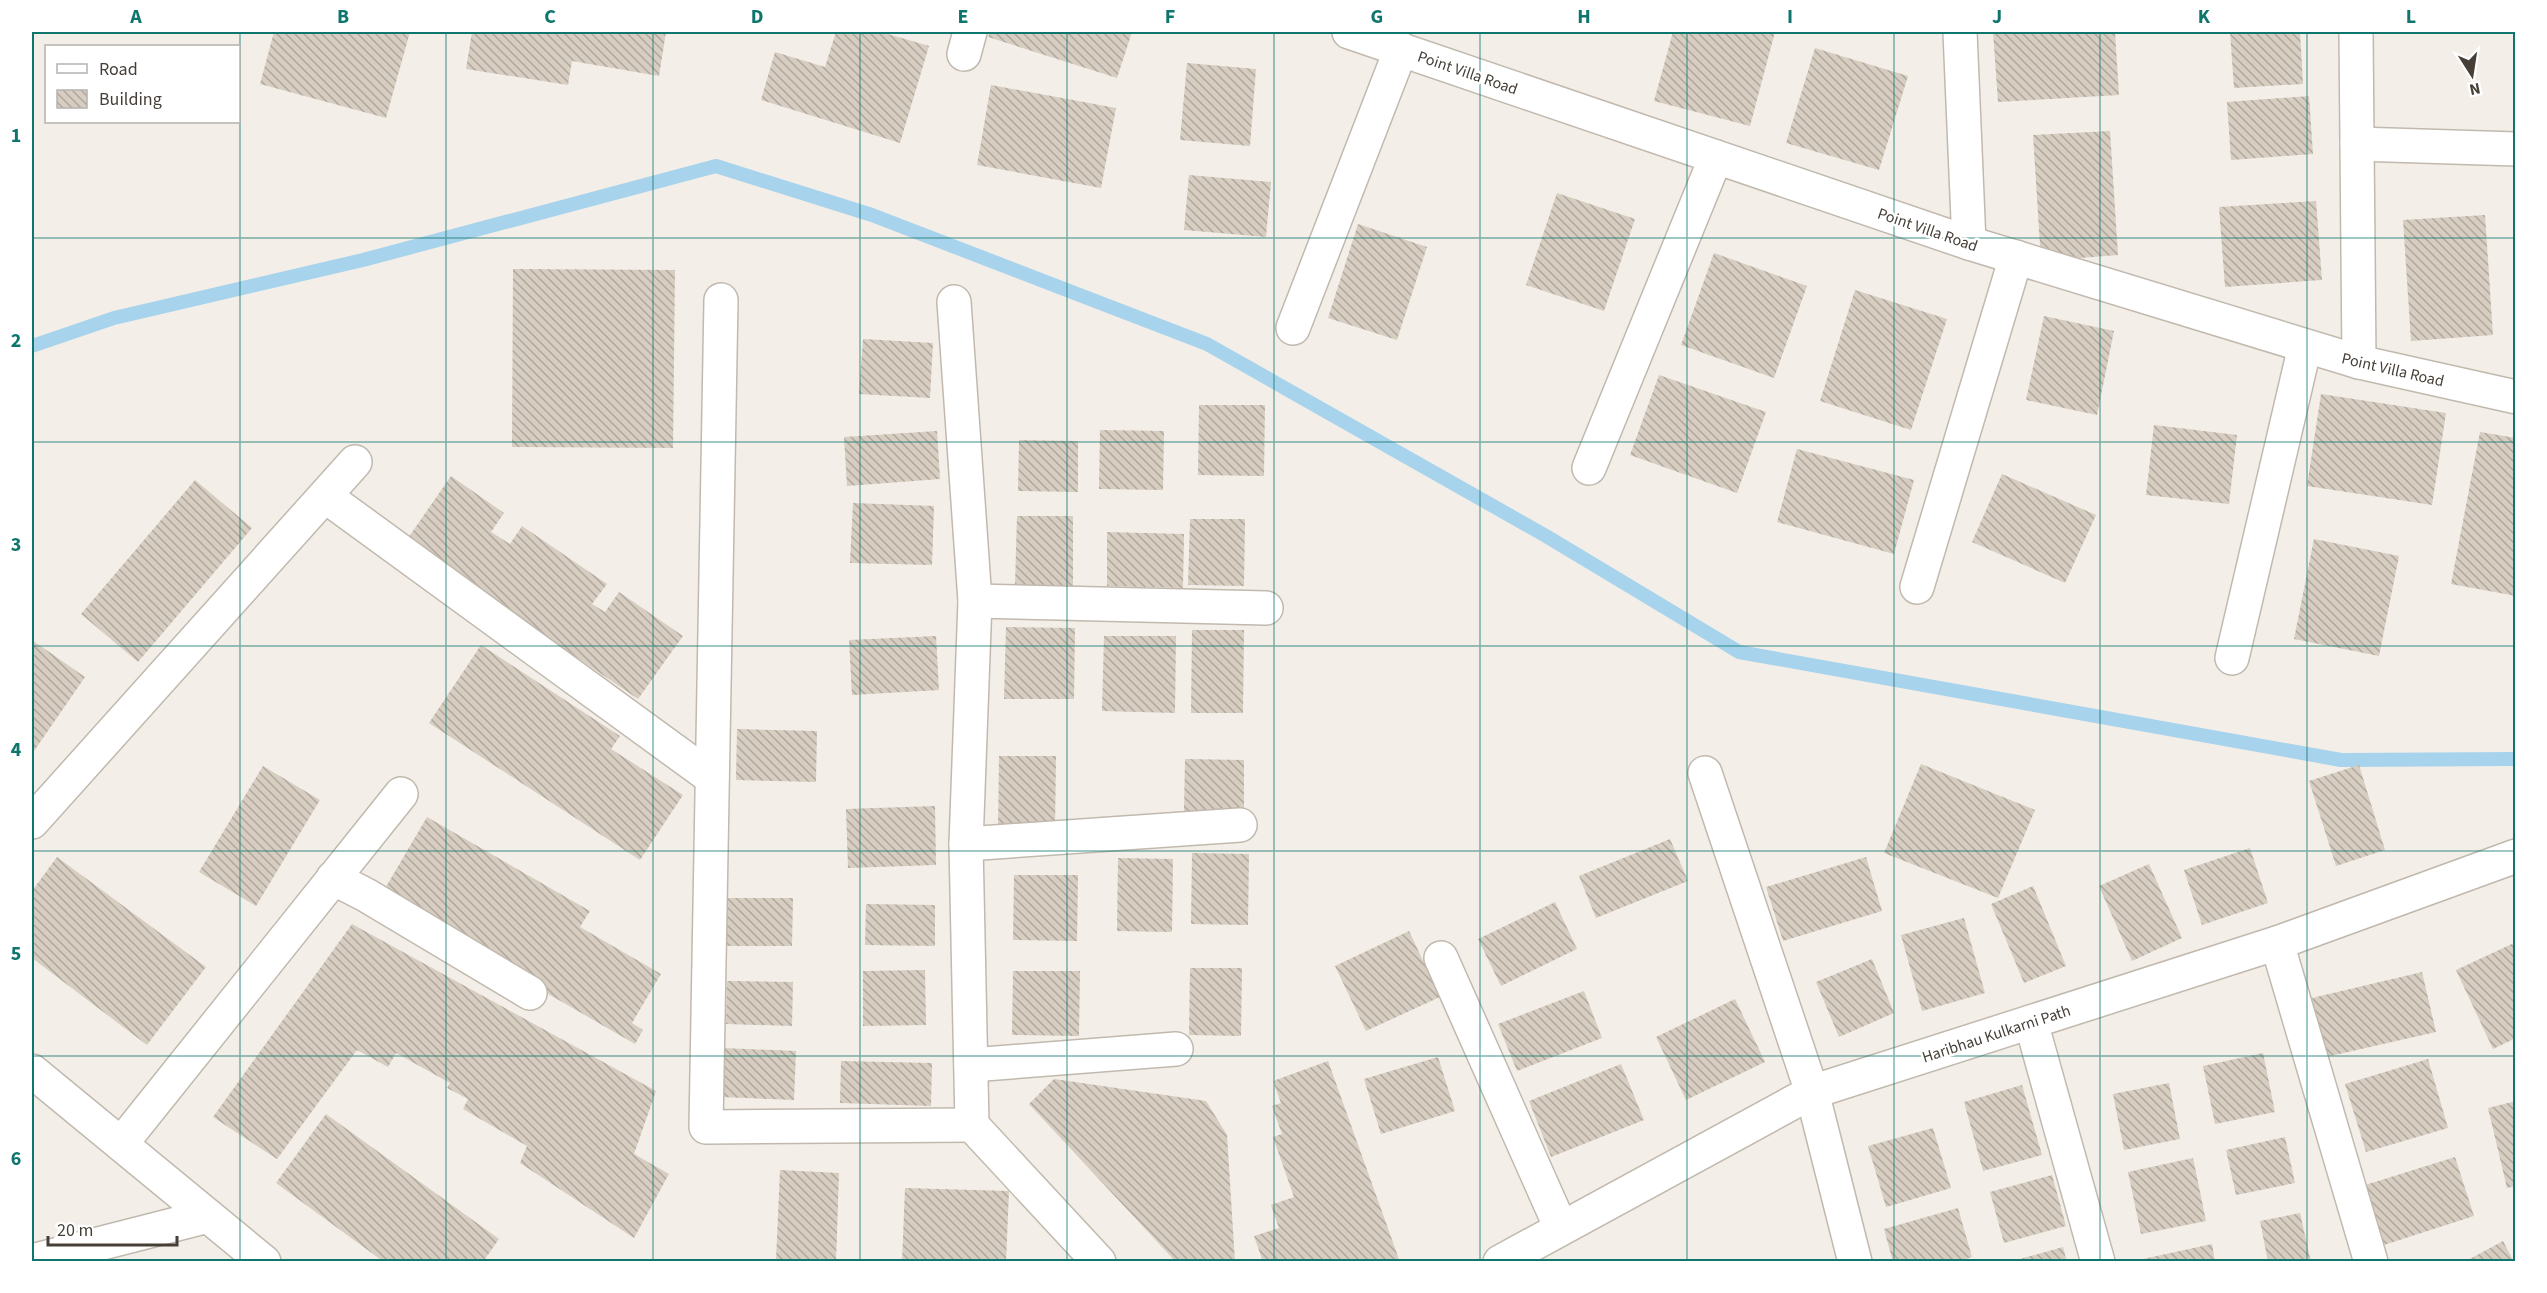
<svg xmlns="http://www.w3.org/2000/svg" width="2547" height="1293" font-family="'Source Sans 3',sans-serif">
<defs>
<pattern id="building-back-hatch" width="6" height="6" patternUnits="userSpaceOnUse" patternTransform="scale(1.5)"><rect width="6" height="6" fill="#d7cdc1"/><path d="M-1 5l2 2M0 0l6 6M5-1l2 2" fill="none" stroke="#b0a89e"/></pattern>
</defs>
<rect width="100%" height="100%" fill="#f3efe8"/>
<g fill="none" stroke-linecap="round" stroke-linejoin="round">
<path stroke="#a8d3ec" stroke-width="14" d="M32,346L114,318L363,260L716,166L872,215L1207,344L1546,536L1739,652L2341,760L2516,759"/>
</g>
<g fill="url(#building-back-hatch)">
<path d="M274,32H410L386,118L260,84Z"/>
<path d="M472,32H666L659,76L572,61L568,85L466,69Z"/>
<path d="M836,32H881L929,46L900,143L761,100L775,52L825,67Z"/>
<path d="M990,32H1132L1117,78L988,37Z"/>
<path d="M1673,32H1775L1750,126L1654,101Z"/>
<path d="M1993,32H2115L2119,95L1998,102Z"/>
<path d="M2230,32H2300L2303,84L2234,88Z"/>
<path d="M1815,48L1908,76L1879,170L1786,143Z"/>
<path d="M1187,63L1256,69L1250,146L1180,140Z"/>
<path d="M991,85L1116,108L1101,188L977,165Z"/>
<path d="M2309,96L2313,154L2231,160L2227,102Z"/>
<path d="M2110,131L2118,255L2041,261L2033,135Z"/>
<path d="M1189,175L1271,182L1266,237L1184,230Z"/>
<path d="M1557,193L1635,219L1604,311L1526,285Z"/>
<path d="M2316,201L2322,280L2225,287L2219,207Z"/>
<path d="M2485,215L2493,335L2411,341L2403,220Z"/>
<path d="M1358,224L1427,247L1397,340L1328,318Z"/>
<path d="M1714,253L1807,286L1774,378L1681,345Z"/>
<path d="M513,269L675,270L673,448L512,447Z"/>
<path d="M1855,290L1947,319L1911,430L1820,401Z"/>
<path d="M2044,316L2114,331L2097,415L2026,400Z"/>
<path d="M863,339L933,343L930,398L859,394Z"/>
<path d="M1659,375L1766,412L1737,493L1630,455Z"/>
<path d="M2321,394L2446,413L2432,505L2307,486Z"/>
<path d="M1199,405H1265L1264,476L1198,475Z"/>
<path d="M2154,425L2237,435L2229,504L2146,495Z"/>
<path d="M1100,430L1164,431L1163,490L1099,489Z"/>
<path d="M937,431L940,479L847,486L844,437Z"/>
<path d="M2480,432L2516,438V596L2451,584Z"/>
<path d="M1019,440L1078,441V492L1018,491Z"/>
<path d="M1797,449L1914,480L1894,554L1777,522Z"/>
<path d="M2002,474L2096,515L2065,583L1972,542Z"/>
<path d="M451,476L504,513L491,532L510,544L522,526L607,584L592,604L605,612L619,592L683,636L638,699L406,541Z"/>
<path d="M195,480L252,528L138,662L81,614Z"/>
<path d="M853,503L934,506L932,565L850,563Z"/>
<path d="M1017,516H1073V586L1015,585Z"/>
<path d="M1190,519H1245L1244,586L1188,585Z"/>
<path d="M1107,532L1184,534L1183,588L1107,586Z"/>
<path d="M2314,539L2399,556L2379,656L2294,639Z"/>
<path d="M1006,627L1075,628L1074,699H1004Z"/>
<path d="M1192,630H1244L1243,713H1191Z"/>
<path d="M936,636L939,690L852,695L849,640Z"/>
<path d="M1104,636H1176L1175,713L1102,711Z"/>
<path d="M32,640L85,677L32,754Z"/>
<path d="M481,645L620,736L611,749L683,795L640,860L429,723Z"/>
<path d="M737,729L817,731L816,782L736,780Z"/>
<path d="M999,756H1056L1055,832L998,831Z"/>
<path d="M1185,759L1244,760V812L1184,811Z"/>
<path d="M1921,764L2035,810L1998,898L1884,853Z"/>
<path d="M2359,765L2385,850L2336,866L2309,781Z"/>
<path d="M263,766L320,800L256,906L199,872Z"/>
<path d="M935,806L936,865L848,868L846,809Z"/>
<path d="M427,817L590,911L580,927L661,974L632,1023L643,1030L635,1044L380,897Z"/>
<path d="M1670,839L1688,881L1596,918L1579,876Z"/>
<path d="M2250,848L2268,903L2202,925L2184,870Z"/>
<path d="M1192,853L1249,854L1248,925L1191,924Z"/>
<path d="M57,857L206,967L147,1045L32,958V891Z"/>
<path d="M1866,857L1882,911L1783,941L1766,887Z"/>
<path d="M1118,858L1173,859L1172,932L1117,931Z"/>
<path d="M2149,864L2182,938L2132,961L2099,886Z"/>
<path d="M1014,875H1078L1077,941L1013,940Z"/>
<path d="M2033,886L2066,966L2024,983L1991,904Z"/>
<path d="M727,898H793L792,946H726Z"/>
<path d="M1555,902L1577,949L1501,986L1478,939Z"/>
<path d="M866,904L935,905V946L865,945Z"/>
<path d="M1964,918L1985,993L1922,1011L1901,935Z"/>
<path d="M352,924L656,1091L634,1154L669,1174L634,1238L520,1163L527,1146L463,1109L468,1099L447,1088L450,1083L396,1053L388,1067L357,1050L277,1159L213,1117Z"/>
<path d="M1409,931L1440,997L1366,1031L1335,966Z"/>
<path d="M2516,942V1038L2493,1049L2456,970Z"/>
<path d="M1872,959L1894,1013L1839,1037L1816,982Z"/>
<path d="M1190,968H1242L1241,1036L1189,1035Z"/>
<path d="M925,970L926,1025L863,1026V971Z"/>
<path d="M1013,971H1080L1079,1036L1012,1035Z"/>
<path d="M2422,972L2436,1032L2326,1057L2312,998Z"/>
<path d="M727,981L793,982L792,1026L726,1024Z"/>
<path d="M1584,991L1602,1038L1517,1071L1498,1024Z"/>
<path d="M1735,999L1765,1062L1686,1100L1656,1037Z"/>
<path d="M722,1048L796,1051L794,1100L720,1097Z"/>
<path d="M2263,1053L2275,1112L2215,1124L2203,1066Z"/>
<path d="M1438,1057L1455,1111L1381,1134L1364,1079Z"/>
<path d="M2428,1059L2448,1128L2366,1152L2345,1084Z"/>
<path d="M841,1061L932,1063L931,1106L840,1103Z"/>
<path d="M1328,1061L1400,1262H1263L1254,1236L1279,1228L1271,1205L1294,1197L1273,1137L1282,1134L1272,1106L1281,1103L1273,1081Z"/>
<path d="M1621,1064L1644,1120L1551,1157L1529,1101Z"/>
<path d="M1054,1079L1206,1101L1227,1135L1235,1262H1176L1029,1104Z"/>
<path d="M2169,1083L2180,1139L2124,1150L2113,1094Z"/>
<path d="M2022,1085L2042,1155L1983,1171L1964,1102Z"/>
<path d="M2516,1101V1186L2507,1188L2488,1108Z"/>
<path d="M326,1114L499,1239L483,1262H384L276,1183Z"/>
<path d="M1933,1128L1951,1188L1886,1207L1868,1146Z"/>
<path d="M2285,1137L2295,1183L2236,1195L2226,1150Z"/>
<path d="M2455,1157L2474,1216L2381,1246L2362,1186Z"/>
<path d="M2193,1158L2206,1221L2141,1234L2128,1172Z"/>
<path d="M780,1170L839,1173L836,1261L776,1260Z"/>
<path d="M2052,1175L2066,1226L2004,1243L1990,1192Z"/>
<path d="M905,1188L1009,1191L1006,1262H902Z"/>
<path d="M1958,1208L1972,1257L1957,1262H1893L1884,1229Z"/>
<path d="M2300,1213L2311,1262H2268L2260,1221Z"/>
<path d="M2503,1241L2514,1262H2464Z"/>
<path d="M2212,1244L2215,1262H2144L2143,1259Z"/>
<path d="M2063,1247L2067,1262H2013V1261Z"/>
</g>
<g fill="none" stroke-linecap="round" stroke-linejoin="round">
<defs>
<g id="minor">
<path d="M1349,32L1969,243L2359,362L2516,397"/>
<path d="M1960,32L1969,243"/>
<path d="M2356,32L2359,362"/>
<path d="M964,54L970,32"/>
<path d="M2357,144L2516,149"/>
<path d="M721,300L706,1127L972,1125"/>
<path d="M954,302L975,601L966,844L972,1125L1099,1262"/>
<path d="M1293,328L1401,49"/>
<path d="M1589,468L1716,157"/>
<path d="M325,496L712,778"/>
<path d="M1917,587L2016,257"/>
<path d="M975,601L1266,608"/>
<path d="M2232,658L2305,346"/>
<path d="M1705,773L1812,1092L1855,1262"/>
<path d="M32,822L355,462"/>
<path d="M966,844L1240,825"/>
<path d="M333,878L366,895L530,993"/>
<path d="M2277,943L2371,1262"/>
<path d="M1441,958L1561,1228"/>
<path d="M2031,1022L2098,1262"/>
<path d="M971,1065L1176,1049"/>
<path d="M32,1071L264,1262"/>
<path d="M121,1144L401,794"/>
<path d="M32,1261L208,1216"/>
<path d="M1500,1262L1812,1092L2277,943L2516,856"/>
</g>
</defs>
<use href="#minor" stroke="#c1b9ae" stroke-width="36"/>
<use href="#minor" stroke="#fff" stroke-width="33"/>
</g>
<path fill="none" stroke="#0f766e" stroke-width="1.5" stroke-opacity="0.55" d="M240,32V1262M446,32V1262M653,32V1262M860,32V1262M1067,32V1262M1274,32V1262M1480,32V1262M1687,32V1262M1894,32V1262M2100,32V1262M2307,32V1262M32,238H2516M32,442H2516M32,646H2516M32,851H2516M32,1056H2516"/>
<g text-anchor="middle" stroke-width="5" stroke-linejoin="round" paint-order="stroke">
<g font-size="16" fill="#463f37" stroke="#fff">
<text transform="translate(1468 72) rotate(19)" y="6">Point Villa Road</text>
<text transform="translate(1928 229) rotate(19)" y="6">Point Villa Road</text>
<text transform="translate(2393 369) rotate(13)" y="6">Point Villa Road</text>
<text transform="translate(1996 1033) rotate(-18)" y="6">Haribhau Kulkarni Path</text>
</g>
</g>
<rect width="2547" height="1293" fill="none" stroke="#ffffff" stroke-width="66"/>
<rect x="45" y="45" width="195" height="78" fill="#ffffff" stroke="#b5b2af" stroke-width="1.5"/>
<rect x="57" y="64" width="30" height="9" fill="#ffffff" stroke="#b5b2af" stroke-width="1.5"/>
<text x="99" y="75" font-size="18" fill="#463f37">Road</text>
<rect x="57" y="90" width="30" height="18" fill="url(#building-back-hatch)" stroke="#b5b2af" stroke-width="1.5"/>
<text x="99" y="105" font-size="18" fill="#463f37">Building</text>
<g transform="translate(2472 75) rotate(168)" stroke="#ffffff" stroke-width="4.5" paint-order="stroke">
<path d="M0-4.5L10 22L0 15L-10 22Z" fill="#463f37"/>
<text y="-9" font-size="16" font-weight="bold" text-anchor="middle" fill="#463f37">N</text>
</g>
<path d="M48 1236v9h129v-9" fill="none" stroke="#463f37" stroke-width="3"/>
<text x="57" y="1236" font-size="18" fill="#463f37" stroke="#ffffff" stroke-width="4.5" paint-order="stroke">20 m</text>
<rect x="33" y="33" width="2481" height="1227" fill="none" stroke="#0f766e" stroke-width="2"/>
<g font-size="20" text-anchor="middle" font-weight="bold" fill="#0f766e">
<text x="136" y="23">A</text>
<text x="343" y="23">B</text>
<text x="550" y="23">C</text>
<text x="757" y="23">D</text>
<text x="963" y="23">E</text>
<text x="1170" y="23">F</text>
<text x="1377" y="23">G</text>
<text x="1584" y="23">H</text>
<text x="1790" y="23">I</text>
<text x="1997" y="23">J</text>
<text x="2204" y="23">K</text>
<text x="2411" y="23">L</text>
<text x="16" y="142">1</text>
<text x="16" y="347">2</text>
<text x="16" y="551">3</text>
<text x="16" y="756">4</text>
<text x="16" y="960">5</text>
<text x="16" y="1165">6</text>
</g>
</svg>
